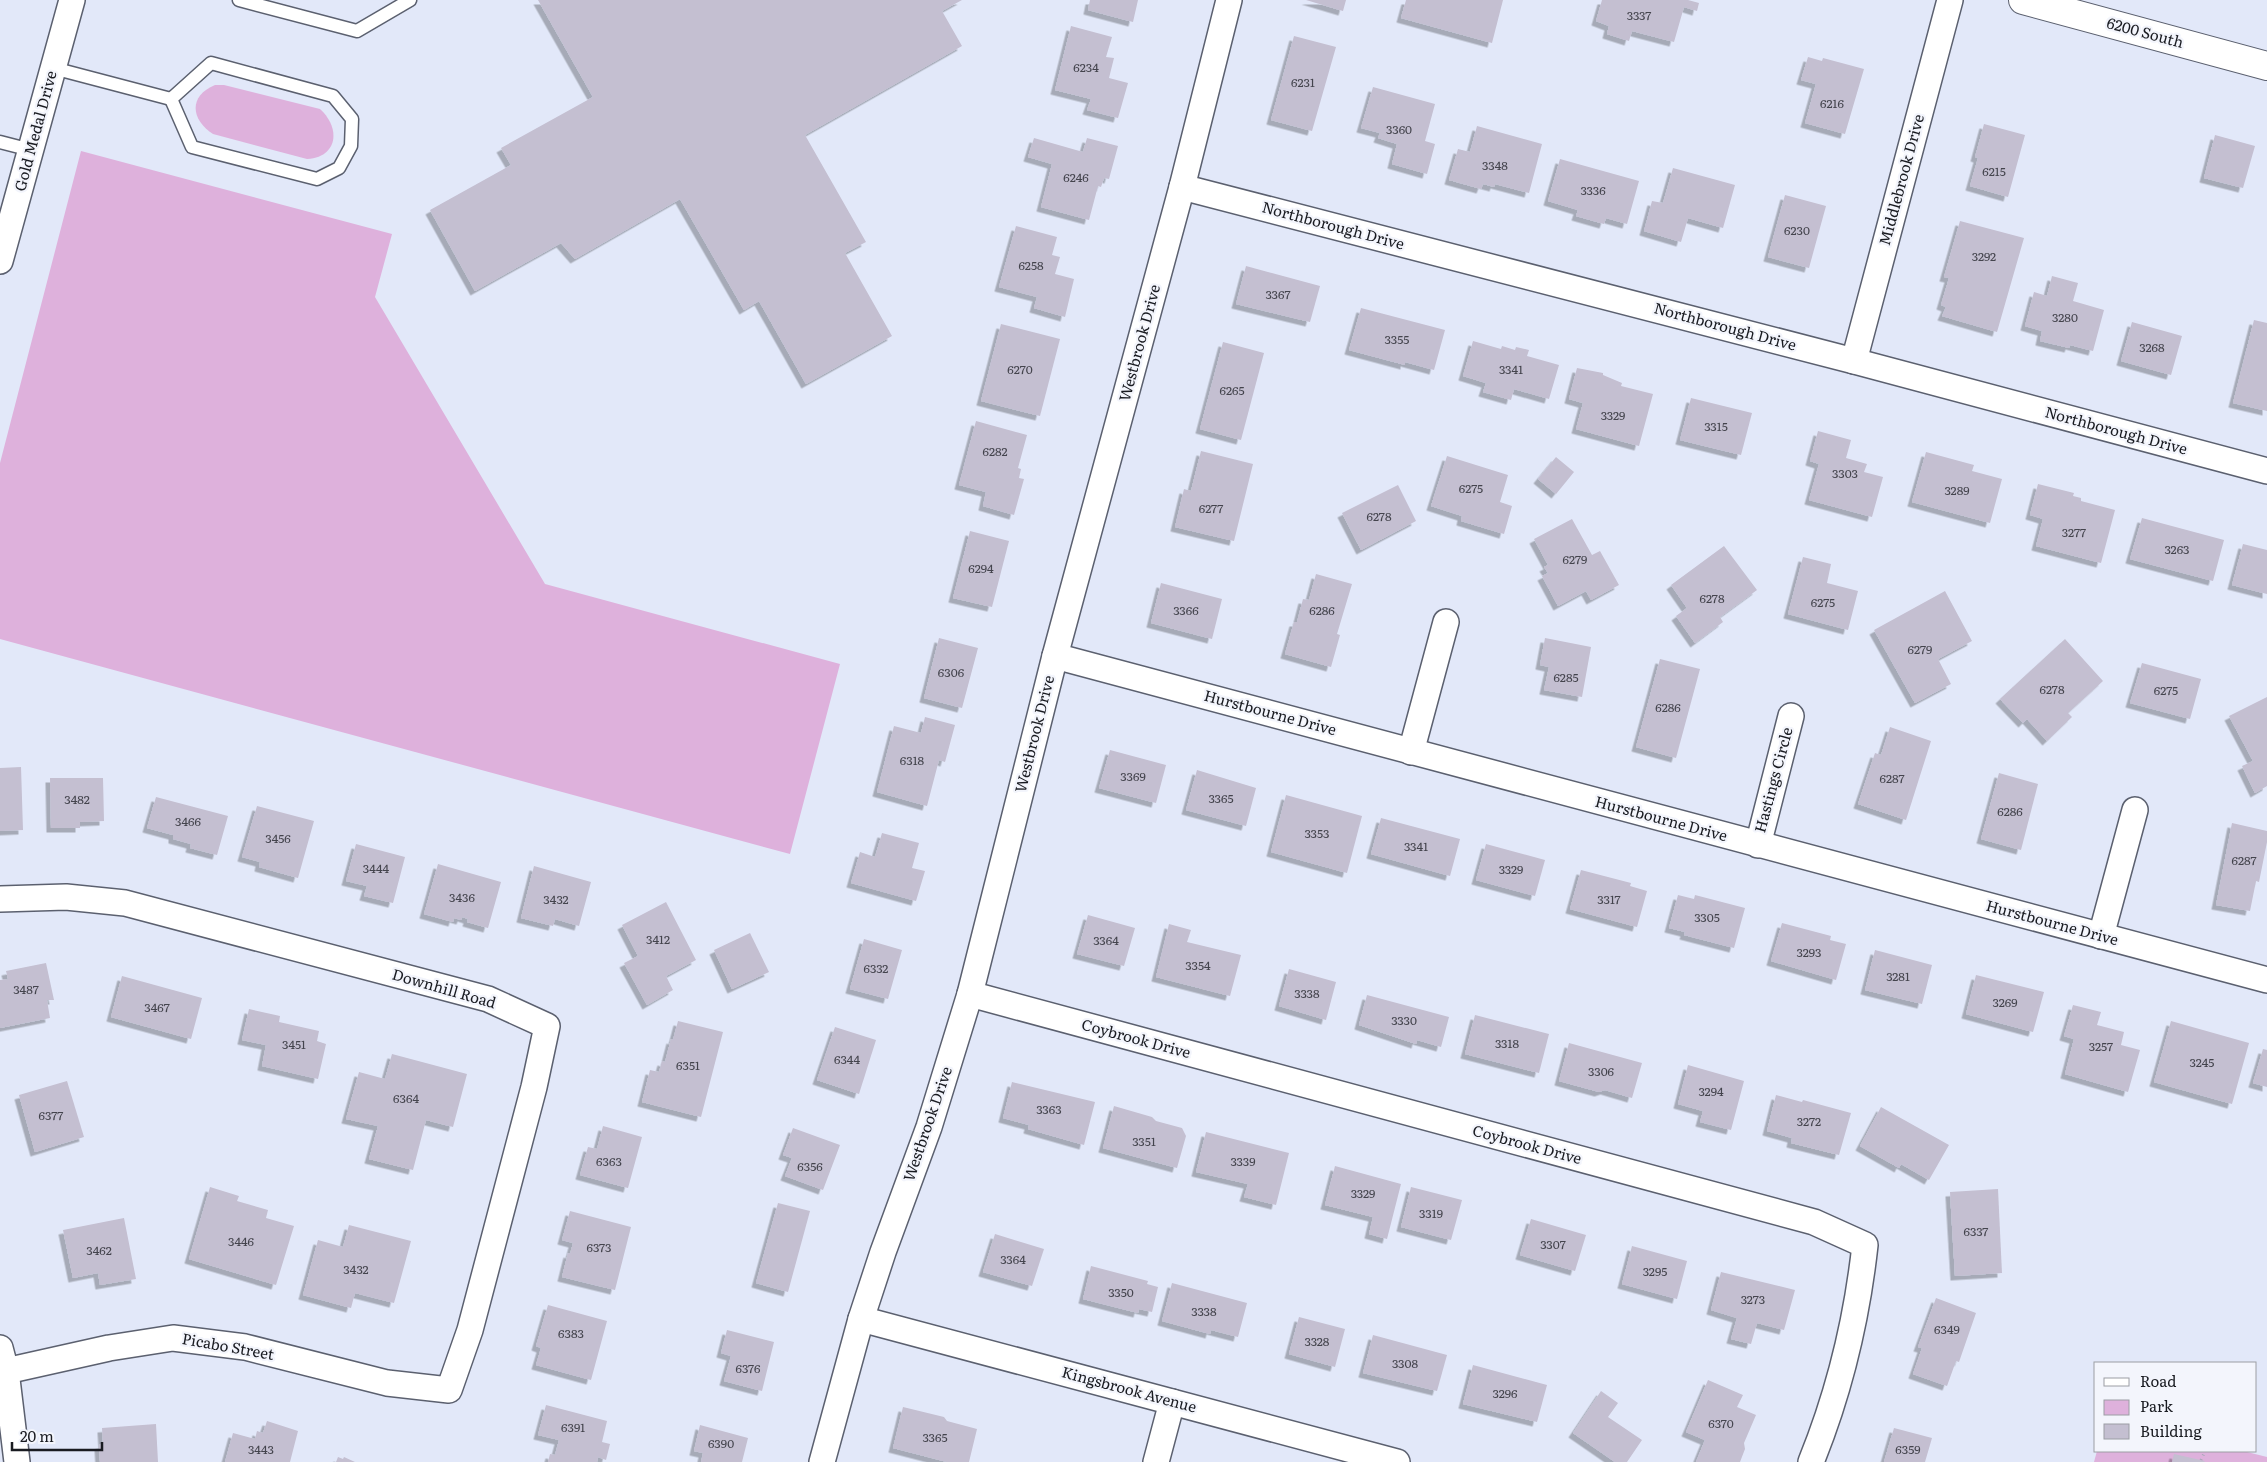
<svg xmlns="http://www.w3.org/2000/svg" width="2267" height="1462" font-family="Literata,serif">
<defs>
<filter id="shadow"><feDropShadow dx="-4.5" dy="4.5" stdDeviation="0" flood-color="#0004"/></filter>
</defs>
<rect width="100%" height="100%" fill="#e2e8f9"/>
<g fill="#deb1dc">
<path d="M215,85H224L320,109C341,128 338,157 307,159L213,134C191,120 188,96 215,85Z"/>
<path d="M81,151L392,234L375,297L545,584L840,664L790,854L0,639V463Z"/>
<path d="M2097,1451H2243L2267,1457V1462H2094Z"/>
</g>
<g fill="#c4bfd1" filter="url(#shadow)">
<path d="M538,0H962L942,11L962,46L805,135L866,242L845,253L892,336L806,384L759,301L744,310L680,199L575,259L561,243L475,291L430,210L511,165L501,148L593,97Z"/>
<path d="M1090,0H1138L1133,22L1088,10Z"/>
<path d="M1306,0H1346L1343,11Z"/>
<path d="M1406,0H1503L1492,43L1401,18Z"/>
<path d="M1602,0H1688L1699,3L1697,11L1684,7L1674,42L1632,31L1629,41L1607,34L1609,26L1596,21Z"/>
<path d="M1071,26L1112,37L1106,57L1114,58L1109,78L1128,83L1118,118L1087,110L1091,99L1055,90Z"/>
<path d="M1294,36L1336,47L1312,131L1271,120Z"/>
<path d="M1808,57L1822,61L1823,58L1864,69L1845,134L1805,123L1816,84L1801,80Z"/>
<path d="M1373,87L1435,104L1425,141L1435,144L1427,174L1392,164L1397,144L1378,138L1380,133L1361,128Z"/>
<path d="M1984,124L2025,135L2008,197L1970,186L1978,158L1975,157Z"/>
<path d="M1477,126L1542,144L1529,193L1495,184L1494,187L1483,184L1481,189L1449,180L1458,149L1470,152Z"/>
<path d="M2215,135L2255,146L2243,188L2204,178Z"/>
<path d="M1034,138L1083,152L1087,138L1118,146L1109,179L1104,178L1101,187L1098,186L1089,220L1041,207L1052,164L1028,157Z"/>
<path d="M1560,159L1639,181L1627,224L1606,218L1604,224L1576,216L1578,210L1548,201Z"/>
<path d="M1673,168L1735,185L1723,228L1688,218L1681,242L1644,231L1652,201L1663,203Z"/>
<path d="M1785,195L1826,206L1809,268L1768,257Z"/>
<path d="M1960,221L2024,238L1997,332L1942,316L1946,307L1941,305L1949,278L1944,277Z"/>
<path d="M1016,226L1057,237L1052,255L1060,257L1055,274L1074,279L1065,317L1034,308L1037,297L999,287Z"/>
<path d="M1246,266L1320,286L1310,322L1236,304Z"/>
<path d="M2052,276L2078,283L2073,301L2104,310L2093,351L2070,345L2069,348L2040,341L2042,331L2025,326L2034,292L2047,296Z"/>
<path d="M1361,308L1445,330L1434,370L1405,362V365L1349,350Z"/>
<path d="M2254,320L2267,323V411L2233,403Z"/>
<path d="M2132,322L2182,336L2171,375L2121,361Z"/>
<path d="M1001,324L1060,339L1040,416L981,401Z"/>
<path d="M1473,341L1501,349L1502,346L1515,350L1516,347L1529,350L1527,356L1559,365L1549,399L1514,389L1511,400L1483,392L1486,383L1463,376Z"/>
<path d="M1223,342L1264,353L1241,440L1200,429Z"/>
<path d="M1577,368L1603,373V375L1622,383L1621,386L1653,394L1639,446L1576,429L1583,403L1569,399Z"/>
<path d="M1691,398L1752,413L1741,455L1680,440Z"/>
<path d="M976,421L1027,435L1018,468L1021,469L1019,478L1024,479L1014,515L983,506L986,492L959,485Z"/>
<path d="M1818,431L1851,440L1846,458L1867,464L1864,472L1883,477L1872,517L1809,500L1819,464L1810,461Z"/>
<path d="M1201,451L1253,464L1234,541L1175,527L1184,489L1191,491Z"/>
<path d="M1926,452L1974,465L1972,471L2002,479L1990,523L1912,502Z"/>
<path d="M1447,456L1508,475L1500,502L1512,506L1504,534L1461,521L1462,516L1431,506Z"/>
<path d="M1556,457L1574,472L1556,494L1538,479Z"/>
<path d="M2038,484L2074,493L2073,496L2081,498V501L2115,510L2101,563L2036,546L2043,519L2030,515Z"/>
<path d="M1398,485L1416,521L1361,550L1342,513Z"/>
<path d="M2142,518L2224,540L2213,581L2130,559Z"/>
<path d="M1572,519L1592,555L1600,551L1619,585L1591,600L1586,591L1558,606L1542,576L1548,573L1544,567L1548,565L1534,539Z"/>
<path d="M970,531L1009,541L992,607L953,598Z"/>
<path d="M2243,544L2267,550V594L2232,585Z"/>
<path d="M1724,546L1757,590L1720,617L1723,622L1695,643L1676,616L1687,608L1671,585Z"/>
<path d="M1803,557L1831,564L1827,583L1858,591L1848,630L1788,614Z"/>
<path d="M1316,574L1352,584L1337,634L1340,635L1331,667L1285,654L1294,622H1297L1303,599L1309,600Z"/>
<path d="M1161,583L1222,599L1212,639L1151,623Z"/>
<path d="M1945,591L1972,641L1938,659L1951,684L1915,703L1874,630Z"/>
<path d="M939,638L978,648L962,708L924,698Z"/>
<path d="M1545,638L1591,647L1582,697L1544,690L1549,667L1540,665Z"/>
<path d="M2065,639L2103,681L2068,713L2072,717L2047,741L2027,719L2023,723L2000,699Z"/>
<path d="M1660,659L1700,669L1676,758L1636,747Z"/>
<path d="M2142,663L2201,679L2190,719L2130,703Z"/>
<path d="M2267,697V786L2255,793L2242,766L2253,761L2229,716Z"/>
<path d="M925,717L955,725L945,762L939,760L927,806L877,792L894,726L921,733Z"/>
<path d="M1890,727L1931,741L1906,820L1858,804L1875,753L1881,755Z"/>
<path d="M1110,750L1166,765L1156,803L1099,788Z"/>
<path d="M21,767L23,830L0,831V768Z"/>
<path d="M1197,770L1256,788L1246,826L1186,810Z"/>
<path d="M1999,773L2038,784L2021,850L1981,839Z"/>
<path d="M50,778H103L104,821L80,822V828H51Z"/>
<path d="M1286,795L1362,816L1347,873L1271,852Z"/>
<path d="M156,797L228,816L217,855L190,848L191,844L173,839V835L147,828Z"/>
<path d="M257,806L314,821L298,878L259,867L260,862L242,857Z"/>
<path d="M1381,818L1460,839L1450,876L1371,854Z"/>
<path d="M2232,823L2267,831V842L2259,882L2256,881L2250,911L2216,905Z"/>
<path d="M882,833L919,843L912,868L925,871L916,901L851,883L860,852L875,857Z"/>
<path d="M356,844L405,857L393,903L364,896L367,886L346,881Z"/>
<path d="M1486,844L1545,860L1535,896L1476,880Z"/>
<path d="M438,864L501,882L488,928L467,922L468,919L462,917L461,920L454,918L453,922L424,914Z"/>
<path d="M534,866L591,882L579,926L555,919L553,926L521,918Z"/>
<path d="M1581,870L1631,883L1630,886L1647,891L1637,927L1570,909Z"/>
<path d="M1678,895L1694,899L1695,895L1745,908L1734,948L1684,935L1685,932L1669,928Z"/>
<path d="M666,902L696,960L666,976L673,990L647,1005L624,963L638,956L622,925Z"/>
<path d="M1088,915L1135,928L1124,966L1077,954Z"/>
<path d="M1782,923L1831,936L1830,940L1846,944L1836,980L1771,961Z"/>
<path d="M1169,924L1191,930L1187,942L1241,955L1230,996L1156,977Z"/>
<path d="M750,933L769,972L732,989L714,950Z"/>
<path d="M864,939L902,950L888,999L850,989Z"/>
<path d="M1875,950L1932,965L1922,1004L1865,990Z"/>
<path d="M46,963L54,1000H47L50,1018L0,1028V980L8,979L6,971Z"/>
<path d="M1289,969L1336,982L1326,1020L1279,1006Z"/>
<path d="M1976,975L2044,992L2033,1032L1966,1014Z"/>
<path d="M122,976L202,998L191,1039L111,1017Z"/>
<path d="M1367,995L1449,1017L1441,1047L1417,1040L1416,1044L1359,1025Z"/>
<path d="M2073,1005L2101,1012L2097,1025L2124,1032L2121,1045L2140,1050L2128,1092L2065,1074L2074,1039L2064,1036Z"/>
<path d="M249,1009L280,1016L279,1022L319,1031L317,1041L326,1044L318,1079L262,1066L266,1045L242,1040Z"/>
<path d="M1475,1015L1549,1034L1539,1073L1465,1054Z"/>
<path d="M678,1021L723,1032L701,1117L642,1102L650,1070L659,1072L662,1061L665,1062L671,1039L673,1040Z"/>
<path d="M2171,1021L2249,1043L2232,1104L2154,1082Z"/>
<path d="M835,1027L876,1040L859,1094L817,1080Z"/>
<path d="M1569,1043L1642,1063L1632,1098L1605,1090L1599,1092L1559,1081Z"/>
<path d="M2263,1049L2267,1050V1087L2253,1083Z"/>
<path d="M392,1054L467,1074L453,1127L426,1120L413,1170L369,1159L378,1126L346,1119L359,1072L385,1079Z"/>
<path d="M1688,1065L1744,1081L1731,1130L1700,1122L1703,1111L1678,1104Z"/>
<path d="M67,1081L84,1137L35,1152L19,1095Z"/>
<path d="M1012,1082L1095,1102L1084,1145L1028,1129L1029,1125L1003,1118Z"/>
<path d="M1776,1095L1802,1102L1803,1100L1851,1113L1839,1155L1791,1143L1792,1138L1767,1131Z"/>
<path d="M1114,1106L1152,1117L1156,1121L1182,1128L1186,1136L1177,1168L1103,1148Z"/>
<path d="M1881,1107L1949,1145L1929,1180L1901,1164L1899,1168L1860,1146Z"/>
<path d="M603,1126L642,1137L628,1188L580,1175L588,1147L597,1149Z"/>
<path d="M793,1128L840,1145L823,1190L785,1176L792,1158L783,1155Z"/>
<path d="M1206,1132L1289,1153L1276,1205L1244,1197L1248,1184L1196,1172Z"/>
<path d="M1335,1166L1401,1184L1387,1239L1369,1234L1373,1217L1325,1205Z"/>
<path d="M210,1187L239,1196L237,1201L268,1210L266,1218L294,1226L276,1285L189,1259Z"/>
<path d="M1411,1187L1462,1200L1451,1240L1401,1227Z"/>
<path d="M1998,1189L2002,1273L1955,1276L1950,1192Z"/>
<path d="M778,1203L810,1211L788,1292L756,1283Z"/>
<path d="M570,1211L631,1227L615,1290L562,1277L568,1253L570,1254L573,1243L562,1240Z"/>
<path d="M124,1218L136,1279L100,1285L98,1273L73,1278L63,1230Z"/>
<path d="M1531,1219L1586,1235L1575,1271L1520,1255Z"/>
<path d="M349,1225L411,1241L394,1303L355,1293L351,1308L303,1295L318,1240L343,1247Z"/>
<path d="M995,1234L1044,1249L1032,1286L983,1272Z"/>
<path d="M1632,1246L1687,1261L1677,1299L1622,1284Z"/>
<path d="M1091,1266L1148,1281L1147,1284L1158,1287L1152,1312L1139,1309L1138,1313L1083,1299Z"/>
<path d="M1721,1272L1795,1290L1784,1330L1757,1323L1751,1344L1731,1339L1737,1318L1711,1310Z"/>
<path d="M1172,1283L1247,1303L1238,1337L1211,1330L1210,1334L1162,1321Z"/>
<path d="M1936,1298L1976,1313L1959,1362L1956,1361L1947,1386L1913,1374L1922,1348L1918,1347Z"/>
<path d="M548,1305L607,1321L591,1380L536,1365L541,1348L536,1346Z"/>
<path d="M1299,1317L1345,1329L1335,1367L1289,1354Z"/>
<path d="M727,1330L774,1342L762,1391L724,1381L731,1356L721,1353Z"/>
<path d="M1373,1335L1447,1355L1437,1391L1363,1373Z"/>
<path d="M1473,1365L1547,1385L1537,1422L1463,1404Z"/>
<path d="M1708,1380L1743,1395L1737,1407L1756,1415L1744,1443L1745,1449L1740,1462H1696L1705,1440L1686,1432Z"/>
<path d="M1601,1391L1618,1403L1608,1417L1642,1440L1627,1462H1615L1573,1433Z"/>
<path d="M546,1405L607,1421L602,1442L610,1444L606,1460L598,1457L597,1462H548L550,1454L555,1455L559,1440L538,1435Z"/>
<path d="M903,1407L944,1417L947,1421L977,1429L969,1462H947L893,1448Z"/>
<path d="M267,1421L298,1431L290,1462H225L233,1433L255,1439L257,1431L263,1433Z"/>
<path d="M156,1424L158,1462H100L99,1445L103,1444L102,1428Z"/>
<path d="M700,1425L748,1438L742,1462H701L703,1453L694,1451Z"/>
<path d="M1894,1428L1932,1438L1925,1462H1884Z"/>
<path d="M2174,1454L2205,1461L2204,1462H2172Z"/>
<path d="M338,1457L343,1459L344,1457L355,1462H336Z"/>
</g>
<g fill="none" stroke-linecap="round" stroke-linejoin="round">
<defs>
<g id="lane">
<path d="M239,0L357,31L410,0"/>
<path d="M211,63L333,96L352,119L351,146L339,168L317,179L192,147L171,99Z"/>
<path d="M53,68L171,99"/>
<path d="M0,142L31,150"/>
</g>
<g id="street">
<path d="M1182,187L1854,361L2267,471"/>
<path d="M0,261L72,0"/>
<path d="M1854,361L1950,0"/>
<path d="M1055,656L2267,980"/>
<path d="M1411,752L1446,622"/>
<path d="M1758,845L1791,716"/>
<path d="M0,899L66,897L125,903L488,999L547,1026L534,1087L470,1330L449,1390L387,1383L245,1347L173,1338L109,1348L6,1371"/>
<path d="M2101,936L2135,810"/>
<path d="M970,994L1814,1222L1865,1245C1857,1318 1839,1393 1811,1462"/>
<path d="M861,1319L1397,1462"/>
<path d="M0,1348L6,1371L17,1462"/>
<path d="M822,1462L861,1319L883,1252L929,1127L970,994L1055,656L1182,187L1229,0"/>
<path d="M1156,1462L1172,1402"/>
</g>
<path id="secondary" d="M2023,0L2267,66"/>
</defs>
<use href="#lane" stroke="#5b606f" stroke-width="15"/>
<use href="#street" stroke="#5b606f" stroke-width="28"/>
<use href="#secondary" stroke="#5b606f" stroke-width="30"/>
<path stroke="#a3a8b6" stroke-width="3" stroke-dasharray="1 4" stroke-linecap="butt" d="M2201,1460L2205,1451"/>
<use href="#lane" stroke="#fff" stroke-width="12"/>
<use href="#street" stroke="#fff" stroke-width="25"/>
<use href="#secondary" stroke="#fff" stroke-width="28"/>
</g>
<g text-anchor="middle" stroke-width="4.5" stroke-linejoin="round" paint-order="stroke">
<g font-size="12" fill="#44444d">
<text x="1639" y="20">3337</text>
<text x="1086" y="72">6234</text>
<text x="1303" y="87">6231</text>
<text x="1832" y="108">6216</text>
<text x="1399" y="134">3360</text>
<text x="1495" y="170">3348</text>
<text x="1994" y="176">6215</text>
<text x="1076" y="182">6246</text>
<text x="1593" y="195">3336</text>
<text x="1797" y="235">6230</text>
<text x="1984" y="261">3292</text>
<text x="1031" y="270">6258</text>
<text x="1278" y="299">3367</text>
<text x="2065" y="322">3280</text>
<text x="1397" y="344">3355</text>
<text x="2152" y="352">3268</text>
<text x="1020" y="374">6270</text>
<text x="1511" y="374">3341</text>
<text x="1232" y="395">6265</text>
<text x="1613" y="420">3329</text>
<text x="1716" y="431">3315</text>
<text x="995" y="456">6282</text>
<text x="1845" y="478">3303</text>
<text x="1471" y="493">6275</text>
<text x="1957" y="495">3289</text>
<text x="1211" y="513">6277</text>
<text x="1379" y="521">6278</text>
<text x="2074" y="537">3277</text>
<text x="2177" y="554">3263</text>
<text x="1575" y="564">6279</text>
<text x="981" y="573">6294</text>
<text x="1712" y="603">6278</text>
<text x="1823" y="607">6275</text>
<text x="1186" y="615">3366</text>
<text x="1322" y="615">6286</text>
<text x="1920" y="654">6279</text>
<text x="951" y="677">6306</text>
<text x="1566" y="682">6285</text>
<text x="2052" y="694">6278</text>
<text x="2166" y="695">6275</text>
<text x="1668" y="712">6286</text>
<text x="912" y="765">6318</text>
<text x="1133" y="781">3369</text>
<text x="1892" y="783">6287</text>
<text x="1221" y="803">3365</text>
<text x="77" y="804">3482</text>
<text x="2010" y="816">6286</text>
<text x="188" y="826">3466</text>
<text x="1317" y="838">3353</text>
<text x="278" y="843">3456</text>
<text x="1416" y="851">3341</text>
<text x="2244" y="865">6287</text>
<text x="376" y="873">3444</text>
<text x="1511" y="874">3329</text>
<text x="462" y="902">3436</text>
<text x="556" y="904">3432</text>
<text x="1609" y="904">3317</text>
<text x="1707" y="922">3305</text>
<text x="658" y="944">3412</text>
<text x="1106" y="945">3364</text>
<text x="1809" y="957">3293</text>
<text x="1198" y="970">3354</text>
<text x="876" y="973">6332</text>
<text x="1898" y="981">3281</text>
<text x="26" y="994">3487</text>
<text x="1307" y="998">3338</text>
<text x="2005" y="1007">3269</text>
<text x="157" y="1012">3467</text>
<text x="1404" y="1025">3330</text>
<text x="1507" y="1048">3318</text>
<text x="294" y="1049">3451</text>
<text x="2101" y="1051">3257</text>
<text x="847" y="1064">6344</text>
<text x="2202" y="1067">3245</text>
<text x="688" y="1070">6351</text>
<text x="1601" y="1076">3306</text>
<text x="1711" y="1096">3294</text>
<text x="406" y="1103">6364</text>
<text x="1049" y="1114">3363</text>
<text x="51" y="1120">6377</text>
<text x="1809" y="1126">3272</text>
<text x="1144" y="1146">3351</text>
<text x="609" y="1166">6363</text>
<text x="1243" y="1166">3339</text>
<text x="810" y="1171">6356</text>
<text x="1363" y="1198">3329</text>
<text x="1431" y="1218">3319</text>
<text x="1976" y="1236">6337</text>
<text x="241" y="1246">3446</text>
<text x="1553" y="1249">3307</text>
<text x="599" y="1252">6373</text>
<text x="99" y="1255">3462</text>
<text x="1013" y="1264">3364</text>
<text x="356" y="1274">3432</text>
<text x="1655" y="1276">3295</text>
<text x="1121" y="1297">3350</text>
<text x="1753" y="1304">3273</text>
<text x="1204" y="1316">3338</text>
<text x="1947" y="1334">6349</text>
<text x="571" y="1338">6383</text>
<text x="1317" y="1346">3328</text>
<text x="1405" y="1368">3308</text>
<text x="748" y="1373">6376</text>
<text x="1505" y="1398">3296</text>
<text x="1721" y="1428">6370</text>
<text x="573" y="1432">6391</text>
<text x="935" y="1442">3365</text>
<text x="721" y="1448">6390</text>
<text x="261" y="1454">3443</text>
<text x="1908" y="1454">6359</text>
</g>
<g font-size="15" fill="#191b21" stroke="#f3f5fc">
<text transform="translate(2145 33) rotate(15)" y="5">6200 South</text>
<text transform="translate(36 131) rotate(-75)" y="5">Gold Medal Drive</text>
<text transform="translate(1902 180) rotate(-75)" y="5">Middlebrook Drive</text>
<text transform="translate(1333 226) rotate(15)" y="5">Northborough Drive</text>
<text transform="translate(1725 327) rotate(15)" y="5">Northborough Drive</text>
<text transform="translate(1140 343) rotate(-75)" y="5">Westbrook Drive</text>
<text transform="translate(2116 431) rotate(15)" y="5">Northborough Drive</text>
<text transform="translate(1270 713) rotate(15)" y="5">Hurstbourne Drive</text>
<text transform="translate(1035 734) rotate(-76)" y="5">Westbrook Drive</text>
<text transform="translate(1774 780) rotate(-75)" y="5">Hastings Circle</text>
<text transform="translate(1661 819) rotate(15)" y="5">Hurstbourne Drive</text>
<text transform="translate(2052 923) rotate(15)" y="5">Hurstbourne Drive</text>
<text transform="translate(444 989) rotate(16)" y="5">Downhill Road</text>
<text transform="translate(1136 1039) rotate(15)" y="5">Coybrook Drive</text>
<text transform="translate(928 1124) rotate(-71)" y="5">Westbrook Drive</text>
<text transform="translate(1527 1145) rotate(15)" y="5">Coybrook Drive</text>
<text transform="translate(228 1347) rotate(10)" y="5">Picabo Street</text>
<text transform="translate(1129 1390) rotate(15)" y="5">Kingsbrook Avenue</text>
</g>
</g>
<rect x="2094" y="1362" width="162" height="90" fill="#f3f5fc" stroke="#9c9ea4"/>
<rect x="2104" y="1378" width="25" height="8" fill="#ffffff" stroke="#9c9ea4"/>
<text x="2140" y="1387" font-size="15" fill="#191b21">Road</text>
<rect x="2104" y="1400" width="25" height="15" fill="#deb1dc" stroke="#9c9ea4"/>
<text x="2140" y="1412" font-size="15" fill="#191b21">Park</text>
<rect x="2104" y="1424" width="25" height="15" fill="#c4bfd1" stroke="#9c9ea4"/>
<text x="2140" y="1437" font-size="15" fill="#191b21">Building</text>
<path d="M12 1442v8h90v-8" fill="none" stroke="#191b21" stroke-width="2.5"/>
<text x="20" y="1442" font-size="15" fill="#191b21" stroke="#f3f5fc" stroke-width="4" paint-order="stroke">20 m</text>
</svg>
